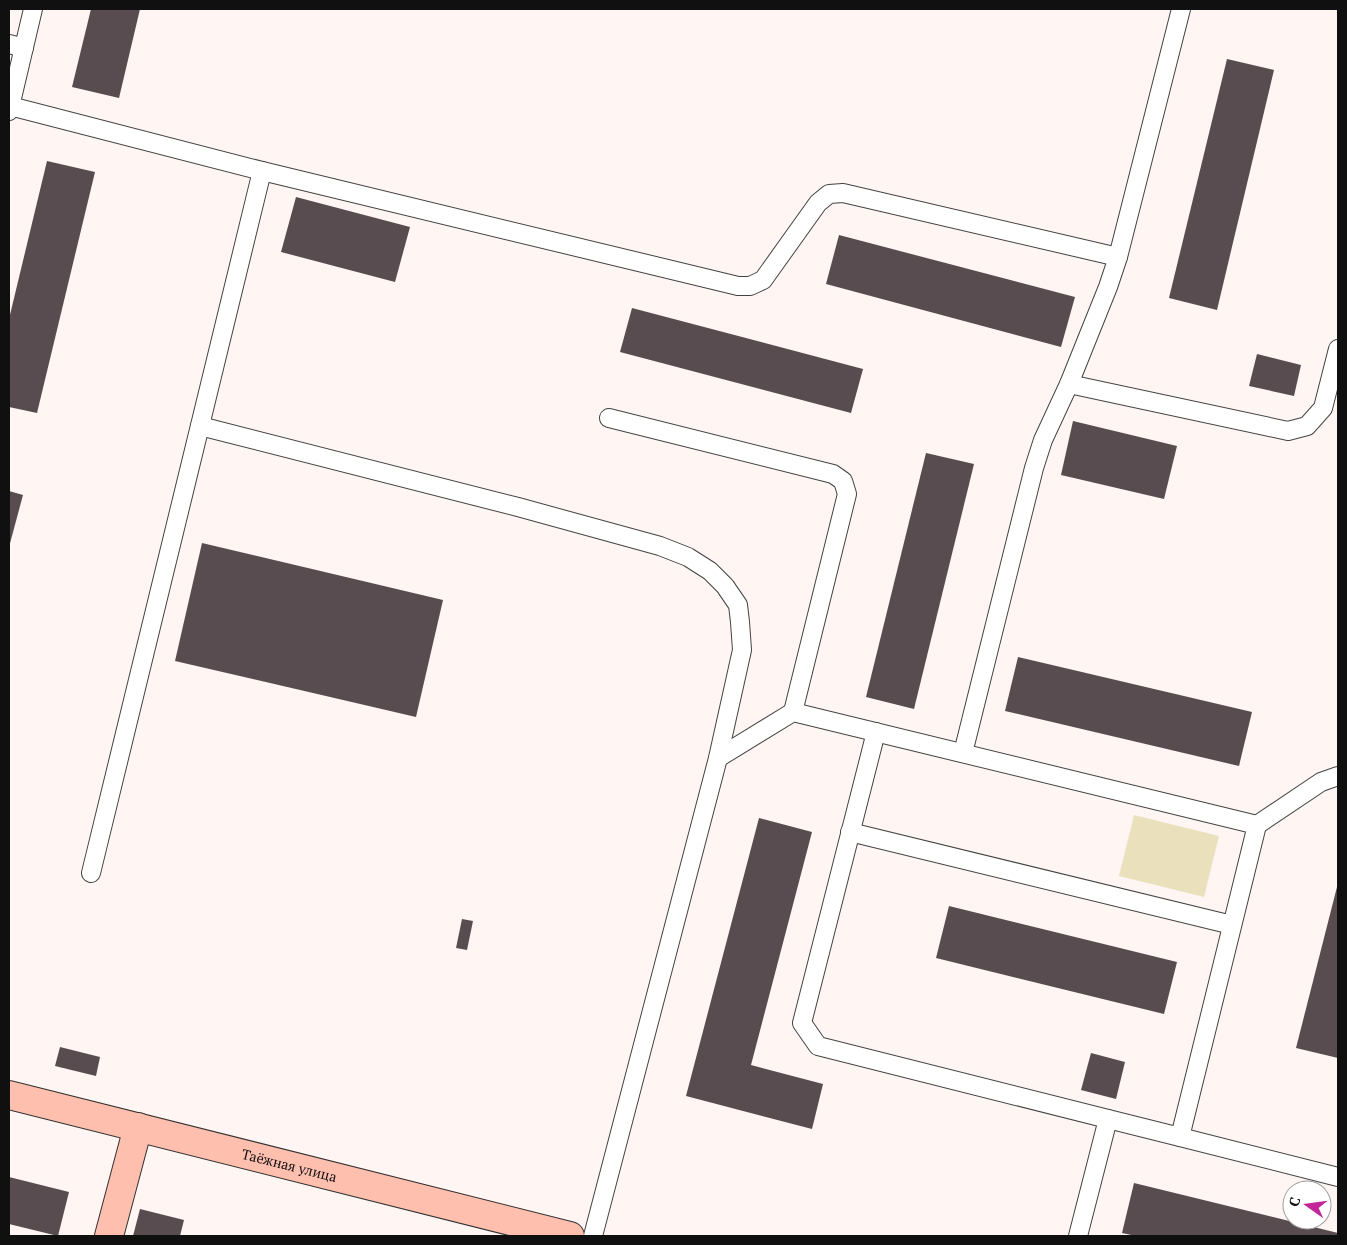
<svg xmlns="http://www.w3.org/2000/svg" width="1347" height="1245" font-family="'PT Serif',serif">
<rect width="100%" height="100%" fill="#fff5f3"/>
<path fill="#eae1bc" d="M1134,815L1219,836L1204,897L1119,876Z"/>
<g fill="#594c50">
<path d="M91,9H140L119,98L72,87Z"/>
<path d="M1227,59L1274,70L1217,310L1169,298Z"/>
<path d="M47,161L95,172L37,413L9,407V319Z"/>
<path d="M296,197L410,227L395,282L281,252Z"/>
<path d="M839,235L1075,297L1061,347L826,284Z"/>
<path d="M632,308L863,369L851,413L620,352Z"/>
<path d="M1257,354L1301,365L1294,396L1249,386Z"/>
<path d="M1073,421L1177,446L1164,499L1061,475Z"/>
<path d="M926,453L974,464L914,709L866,697Z"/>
<path d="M9,491L23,495L9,547Z"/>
<path d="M202,543L443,600L416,717L175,661Z"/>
<path d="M1018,657L1252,712L1239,766L1005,711Z"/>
<path d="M759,818L812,832L751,1065L823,1084L812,1129L686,1096Z"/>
<path d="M1338,883V1058L1296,1048Z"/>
<path d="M949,906L1177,962L1164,1014L936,958Z"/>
<path d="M462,919L473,921L467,950L456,948Z"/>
<path d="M60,1047L100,1057L96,1076L55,1066Z"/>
<path d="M1091,1053L1125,1062L1116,1099L1081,1090Z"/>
<path d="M9,1177L69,1192L58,1236L9,1224Z"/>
<path d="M1134,1183L1338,1233V1236H1136L1122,1233Z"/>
<path d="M140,1209L184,1220L180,1236H133Z"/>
</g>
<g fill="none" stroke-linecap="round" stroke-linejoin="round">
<defs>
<g id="lane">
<path d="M9,44L24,48"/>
<path d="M10,106L262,171L738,286H750L763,280L818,203L829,194L843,193L1118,257"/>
<path d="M9,111L33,9"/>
<path d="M1069,384L1288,431L1307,426L1323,408L1338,349"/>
<path d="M609,418L833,474L843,481L847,494L793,712"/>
<path d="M200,426L518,507L660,546L688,557L710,571L725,586L738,605L740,622L742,650L718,758L593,1236"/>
<path d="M876,732L802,1023L818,1046L1108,1119"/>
<path d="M963,753L1034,468L1043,440L1069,384L1108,287L1118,257L1181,9"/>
<path d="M718,758L793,712L1257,825L1180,1137L1108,1119L1078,1236"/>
<path d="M1257,825L1321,782L1338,776"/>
<path d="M850,832L1232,925"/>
<path d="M91,873L262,171"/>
<path d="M1180,1137L1338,1177"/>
</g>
<g id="secondary">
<path id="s1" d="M9,1095L570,1236"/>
<path d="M109,1236L138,1127"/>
</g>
</defs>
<use href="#lane" stroke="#434343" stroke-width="20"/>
<use href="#secondary" stroke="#323232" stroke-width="30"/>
<use href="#lane" stroke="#fff" stroke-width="18"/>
<use href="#secondary" stroke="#ffbfae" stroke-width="28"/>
</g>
<g text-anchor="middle" stroke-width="5" stroke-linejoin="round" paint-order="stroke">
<g font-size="14" fill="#101010" stroke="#fff">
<text dy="5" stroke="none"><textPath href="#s1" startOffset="289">Таёжная улица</textPath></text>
</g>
</g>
<rect width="1347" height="1245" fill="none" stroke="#101010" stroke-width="20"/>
<g transform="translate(1307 1205) rotate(284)"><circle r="24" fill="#ffffff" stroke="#9f9f9f"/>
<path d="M0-4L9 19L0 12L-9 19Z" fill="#c22699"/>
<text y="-8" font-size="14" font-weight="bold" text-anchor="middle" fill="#101010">С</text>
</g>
</svg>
